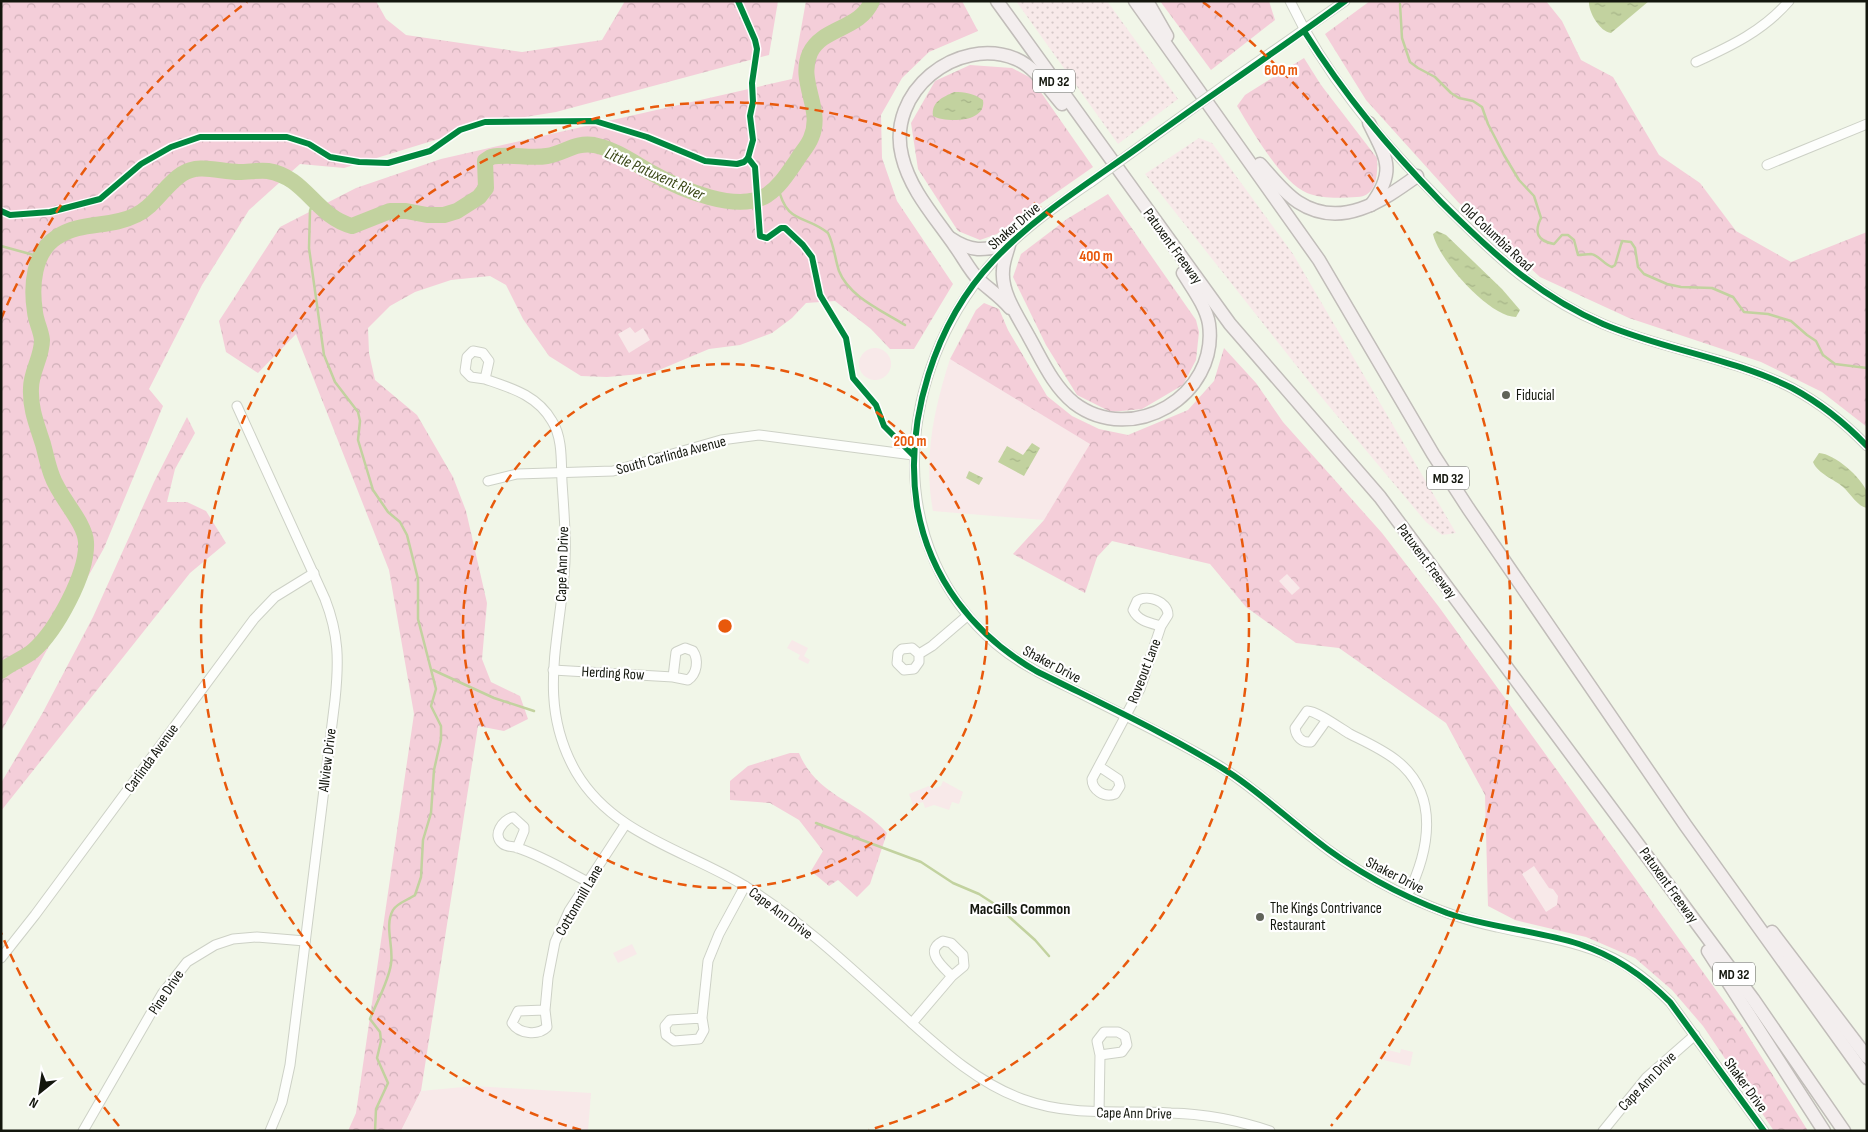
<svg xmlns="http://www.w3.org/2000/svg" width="1868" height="1132" font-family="'Sofia Sans Condensed',sans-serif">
<defs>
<pattern id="grass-dots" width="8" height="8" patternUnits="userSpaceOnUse" patternTransform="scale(1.25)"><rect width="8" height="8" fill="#f8e9e9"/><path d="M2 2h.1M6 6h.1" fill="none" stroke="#d4c7c7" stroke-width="1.8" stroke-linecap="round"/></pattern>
<pattern id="forest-crowns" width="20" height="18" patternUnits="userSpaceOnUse" patternTransform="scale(1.25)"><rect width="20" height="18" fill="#f4ced9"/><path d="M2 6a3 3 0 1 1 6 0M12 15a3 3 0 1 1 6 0" fill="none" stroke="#d0b0b9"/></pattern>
<pattern id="water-ripples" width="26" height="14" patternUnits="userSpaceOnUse" patternTransform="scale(1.25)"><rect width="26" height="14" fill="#c2d29f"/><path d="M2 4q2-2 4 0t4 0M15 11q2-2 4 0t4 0" fill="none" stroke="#a6b488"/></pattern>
</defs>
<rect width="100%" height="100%" fill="#f1f6e8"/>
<g fill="url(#grass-dots)">
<path d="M1016,1H1107L1178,99L1118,144Z"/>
<path d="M1199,138L1212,143L1293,254L1456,533L1442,535L1426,522L1318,393L1145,174Z"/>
</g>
<g fill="url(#forest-crowns)">
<path d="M1,1H376L386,19L406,35L522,52L602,40L625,1H778L769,55L556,112L494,122L344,168L300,164L249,210L202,285L149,389L163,406L104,548L1,732Z"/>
<path d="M806,1H962L978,31L929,52L902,78L881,115L882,158L897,201L953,284L914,349H890L871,329L835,301L806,303L792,318L772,333L740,345L709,349L652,373L607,377L581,376L549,356L523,319L506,285L490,276L451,280L415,292L390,306L368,328L369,353L375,380L417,415L453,477L466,511L487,603L482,659L491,682L520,696L528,719L504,731L478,726L421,1091L401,1131H348L356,1113L414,714L389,570L296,334L258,373L226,352L219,321L280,227L356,188L441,159L792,79Z"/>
<path d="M1160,1H1269L1275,20L1211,70Z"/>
<path d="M1370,1H1546L1562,21L1581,60L1613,77L1659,155L1700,183L1736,231L1791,262L1867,232V427L1822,392L1761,362L1629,318L1540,277L1458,202L1366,100L1325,34Z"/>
<path d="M1304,58L1321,85L1377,158C1378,173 1377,197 1357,197C1341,198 1322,199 1307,193C1281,182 1252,130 1237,106L1245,95Z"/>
<path d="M970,65L1012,68L1031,78L1093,167L997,234L980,240L958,231L918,169L911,123L935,81Z"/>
<path d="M1108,194L1196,320L1199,332L1196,360L1183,385L1142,409L1111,412L1077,395L1046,345L1013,277L1021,254L1067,219Z"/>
<path d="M984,303L999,309L1008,330L1047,396L1072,416L1099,429L1128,435L1188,410L1214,381L1224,348L1256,383L1283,422L1382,533L1439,607L1742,1026L1808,1131H1774L1703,1026L1672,990L1635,958L1586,937L1515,920L1488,906L1485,795L1446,723L1339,648L1296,643L1246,607L1210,564L1112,541L1097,557L1085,593L1013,554L1044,520L950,359L976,310Z"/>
<path d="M187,417L195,433L175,469L167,502H187L206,511L226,543L190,573L1,811V783L42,714L93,617L154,482Z"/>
<path d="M790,753H799C817,797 860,801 887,833L870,884L857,897L838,880L829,886L811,871L823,851L799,820L770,803L730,800V781L748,766Z"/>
</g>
<g fill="#f8e9e9">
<path d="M630,327L635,333L643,328L650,340L629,353L618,334Z"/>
<circle cx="875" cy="364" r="16"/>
<path d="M950,359L1090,444L1044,520L933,511C923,458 934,409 950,359Z"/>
<path d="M1287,574L1300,588L1292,595L1279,581Z"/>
<path d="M792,640L808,648L804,656L810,660L808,664L798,659L800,655L787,648Z"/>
<path d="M943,781L963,792L959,804L952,802L949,810L934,805L925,808L923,802L913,805L909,794L929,786L931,790L941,786Z"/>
<path d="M1534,866L1549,888L1553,889L1558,896L1557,905L1546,912L1522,874Z"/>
<path d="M632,944L637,954L618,963L613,953Z"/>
<path d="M1401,1049L1413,1052L1410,1066L1379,1059L1380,1054L1386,1055L1388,1050L1400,1053Z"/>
<path d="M474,1086L591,1093L588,1131H401L421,1091Z"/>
</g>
<g fill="url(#water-ripples)">
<path d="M1589,1H1649L1611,33C1600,32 1588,12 1589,1Z"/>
<path d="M954,92C965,92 973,93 983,100C987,123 946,123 933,116C931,102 943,97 954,92Z"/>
<path d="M1437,231L1446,235L1502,289L1520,310L1516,317C1489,317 1438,259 1433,234Z"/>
<path d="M1032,443L1040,448L1024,476L998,462L1007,446L1023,455Z"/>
<path d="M1819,453C1835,454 1861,477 1867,492C1868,496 1867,504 1867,508C1858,507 1850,493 1843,487C1834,479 1818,474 1813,462Z"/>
<path d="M969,471L983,478L979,485L966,478Z"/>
</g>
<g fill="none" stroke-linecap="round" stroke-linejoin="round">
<g stroke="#c2d29f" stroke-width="2.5">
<path d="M1400,4L1402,38L1410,62L1418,68L1435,77L1451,93L1459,98L1473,101L1482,107L1488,124L1504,155L1519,180L1534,196L1541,218C1534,232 1537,241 1554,244L1562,235H1568L1574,240L1578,255C1582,255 1587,254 1591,254C1599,255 1603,264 1612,267L1615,265L1622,241L1631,242L1635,248L1638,267L1644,274L1667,284L1681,287L1712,288L1733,297L1744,312L1768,314L1791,321L1807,335L1816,341L1823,355L1835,364L1867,368"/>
<path d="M778,186C786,225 805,214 828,233C834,245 835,259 839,271C849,297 883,311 905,325"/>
<path d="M314,199L310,211L309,248L324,355L335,382L358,412L360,421L358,440L373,490L388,512L400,522L407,535L418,579V619L436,689L431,706L441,726V739L434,770L431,813L423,840L421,877L415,895C408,900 397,903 393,910C384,926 394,947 391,964C388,983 377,1001 370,1019L380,1032L381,1041L377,1058L388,1083L376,1109L375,1131"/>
<path d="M1,246L41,257"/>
<path d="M433,670L494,698L534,711"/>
<path d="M816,823L921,862L953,883L979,894L996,905L1035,940L1049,956"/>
</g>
<path stroke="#c2d29f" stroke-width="16" d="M1,671C11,663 23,659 33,651C56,631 88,573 86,542C85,522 59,497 52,476C48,466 46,455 43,444C37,425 30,409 31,388C31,372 42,357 42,340C41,330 36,322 35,312C31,287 33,252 57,237C81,221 111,228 136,215C155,206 165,185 182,174C199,163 220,172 239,172C249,172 258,170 268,171C306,177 315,216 352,226L390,211H406L427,215H444L457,211L479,197L486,188L485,161L491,157C509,153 529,159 547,156C565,153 575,142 594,145C615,149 634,163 652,173C680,189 738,214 767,195C780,186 788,173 797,160C801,153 808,146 811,138C824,109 797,82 810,53C822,27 860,30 872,1"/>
<defs>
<g id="minor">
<path d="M1290,1C1325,75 1377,136 1434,194C1486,247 1533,295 1603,324C1664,350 1733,358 1792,388C1820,403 1845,423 1867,446"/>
<path d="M1696,62C1731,46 1763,31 1789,1"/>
<path d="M1229,82L1345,1"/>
<path d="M1767,165L1867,124"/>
<path d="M1091,182C1051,209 1010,238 980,277C895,386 885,549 996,644C1022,666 1052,679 1082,694C1127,717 1174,739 1218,765C1252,786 1281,814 1313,838C1342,862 1375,881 1409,897C1437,910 1467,921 1497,927C1536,936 1576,940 1613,958C1635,969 1653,985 1670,1002L1764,1131"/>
<path d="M485,379L471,377L465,371L467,357L473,351L483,353L489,361L485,379C511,388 537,395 552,421C563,438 561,463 562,482C564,513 567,545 564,576C558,646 538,706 576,772C613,835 686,850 745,886C803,922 854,971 905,1017C941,1049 976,1082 1022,1099C1071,1117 1121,1110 1171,1113C1205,1114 1238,1120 1270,1131"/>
<path d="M237,406L325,599C339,635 339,661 335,700L290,1065L282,1102L270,1131"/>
<path d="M488,481L517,474L613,471L721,440L759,435L913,455"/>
<path d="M919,654L912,648L902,649L898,653L897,663L904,670L914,669L919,662V654L932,646L967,616"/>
<path d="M553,670L673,677L688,680C697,674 699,660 693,651L685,648L676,652L673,677"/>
<path d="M1326,721L1311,742C1302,743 1296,737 1295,728L1307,711C1315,710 1340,728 1350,734C1366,742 1382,749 1396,760C1441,795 1429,852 1407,896"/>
<path d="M1100,767L1118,779L1120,786L1115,794C1104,798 1092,790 1092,779L1140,689L1161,626C1150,623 1138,621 1133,610L1137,601C1147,594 1168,601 1168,615L1161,626"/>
<path d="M517,848L524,831V827L513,817C503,820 491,835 503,844C507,847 513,846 518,848C542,856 565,870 588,882"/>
<path d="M1,958L35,915L254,619L275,597L314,573"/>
<path d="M545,1010L518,1011L512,1023C519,1034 538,1036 547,1027L545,1010L548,978L555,942L569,911L625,825"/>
<path d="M702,1018L704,1030L699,1039L674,1041L666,1035L665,1026L670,1020L702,1018L708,961L719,934L745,886"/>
<path d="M912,1023L952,976L964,966L963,955L951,943L943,941C923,951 943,967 952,976"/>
<path d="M1099,1113L1100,1055L1122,1052L1127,1045L1125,1036L1118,1032H1104L1097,1041L1100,1055"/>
<path d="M83,1131L162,994L187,962L215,945L233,939L257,937L305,941"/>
<path d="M1603,1131L1646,1078L1695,1035"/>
</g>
<g id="highway">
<path d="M997,1L1230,324L1380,497L1753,999L1844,1131"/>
<path d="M1135,1L1319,260L1433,454L1468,508L1686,826L1867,1078"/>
<path d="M1147,1L1167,36"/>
<path d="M1369,123C1386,158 1397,170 1371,205"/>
<path d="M1260,164C1272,177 1283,192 1298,202C1341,230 1382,201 1417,176"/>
<path d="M950,238C972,253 984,250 1009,245C1007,253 1003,262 1003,271C1001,293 1019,318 1029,337C1042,360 1053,386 1074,403C1132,447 1219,396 1209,324C1206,306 1192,288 1183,273"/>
<path d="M1010,308C1001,297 990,290 979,280C970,271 963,257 955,246C935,217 910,190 902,156C886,92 957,35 1016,59C1035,67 1048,88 1062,104"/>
<path d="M1772,932L1867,1057"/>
<path d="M1708,951L1824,1131"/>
</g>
</defs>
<use href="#minor" stroke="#cdd1c6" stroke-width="11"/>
<use href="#highway" stroke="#c1bdb9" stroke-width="15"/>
<use href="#minor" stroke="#fdfefc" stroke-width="9"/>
<use href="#highway" stroke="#f3eeee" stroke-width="12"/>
<defs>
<path id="minor-bridge" d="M1091,182L1229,82"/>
</defs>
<use href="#minor-bridge" stroke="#cdd1c6" stroke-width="11" stroke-linecap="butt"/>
<use href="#minor-bridge" stroke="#fdfefc" stroke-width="9"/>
<defs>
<g id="cycleway">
<path d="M1345,1C1277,51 1207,98 1139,147C1090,182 1036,215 994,260C935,322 904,421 917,506C929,578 974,635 1036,671C1102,704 1171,735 1233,775C1261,794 1286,817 1313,838C1353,870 1399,895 1447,913C1490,928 1536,930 1579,944C1615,956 1644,976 1670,1002L1764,1131"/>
<path d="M1304,31C1346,97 1387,146 1441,202C1490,251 1538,296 1603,324C1664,350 1732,358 1792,388C1820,403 1845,423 1867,446"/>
<path d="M748,158L755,167L760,236L767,238L781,228H785L803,245L812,257L820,295L846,338L853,378L876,405L884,426L913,455"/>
<path d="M1,211L10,215L50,212L100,199L141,164L171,147L200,137H287L309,144L330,157L359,162L388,163L430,151L460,130L485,122L595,121L647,137L705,161L737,164L744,162L748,158L753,140L750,116L753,102L752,83L757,49L755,40L738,1"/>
</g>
</defs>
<use href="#cycleway" stroke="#fff" stroke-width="9"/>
<use href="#cycleway" stroke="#00873e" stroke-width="6"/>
</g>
<g fill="none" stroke="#e8590c" stroke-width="2.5" stroke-dasharray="9 6">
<circle cx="725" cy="626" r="262"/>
<path d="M581 1130A524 524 0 1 1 869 1130"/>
<path d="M119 1126A786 786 0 0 1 1 933M1 319A786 786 0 0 1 247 2M1203 2A786 786 0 0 1 1331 1126"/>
</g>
<g fill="#61645a" stroke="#fff" stroke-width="2">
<circle cx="1506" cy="395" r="5"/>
<circle cx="1260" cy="917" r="5"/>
</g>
<g text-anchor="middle" stroke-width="4.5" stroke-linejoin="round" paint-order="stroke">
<g fill="#fff" stroke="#5a5c56" stroke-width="1">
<rect x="1033" y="69.5" width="42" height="23" rx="4"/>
<rect x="1427" y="466.5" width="42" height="23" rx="4"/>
<rect x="1713" y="962.5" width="42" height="23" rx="4"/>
</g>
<g font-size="14" font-weight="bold" fill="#13160d">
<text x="1054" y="86">MD 32</text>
<text x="1448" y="483">MD 32</text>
<text x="1734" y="979">MD 32</text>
</g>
<g font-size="15" fill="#13160d" stroke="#fff">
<text transform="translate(1014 226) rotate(-41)" y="5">Shaker Drive</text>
<text transform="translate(1497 237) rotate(43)" y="5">Old Columbia Road</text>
<text transform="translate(1173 246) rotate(54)" y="5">Patuxent Freeway</text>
<text transform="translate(671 455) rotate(-15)" y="5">South Carlinda Avenue</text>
<text transform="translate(1427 561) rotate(53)" y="5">Patuxent Freeway</text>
<text transform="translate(562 564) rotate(-88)" y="5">Cape Ann Drive</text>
<text transform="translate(1052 664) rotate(28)" y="5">Shaker Drive</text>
<text transform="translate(1144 671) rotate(-69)" y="5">Roveout Lane</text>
<text transform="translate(613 673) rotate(3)" y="5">Herding Row</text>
<text transform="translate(151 758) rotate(-54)" y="5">Carlinda Avenue</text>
<text transform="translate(327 760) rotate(-83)" y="5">Allview Drive</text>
<text transform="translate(1395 875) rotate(27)" y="5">Shaker Drive</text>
<text transform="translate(1669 885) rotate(54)" y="5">Patuxent Freeway</text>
<text transform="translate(579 900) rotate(-60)" y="5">Cottonmill Lane</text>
<text transform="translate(781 913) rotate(37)" y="5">Cape Ann Drive</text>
<text transform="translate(166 992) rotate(-56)" y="5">Pine Drive</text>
<text transform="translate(1647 1081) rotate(-46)" y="5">Cape Ann Drive</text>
<text transform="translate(1746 1085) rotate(54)" y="5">Shaker Drive</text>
<text transform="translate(1134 1113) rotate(1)" y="5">Cape Ann Drive</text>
</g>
<g font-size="15" fill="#13160d" stroke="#fff" text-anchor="start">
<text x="1516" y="400">Fiducial</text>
<text x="1270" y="913">The Kings Contrivance<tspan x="1270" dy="17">Restaurant</tspan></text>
</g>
<g font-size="16" font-style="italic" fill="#394615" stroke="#fff">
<text transform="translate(655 173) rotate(24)" y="6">Little Patuxent River</text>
</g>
<g font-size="16" font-weight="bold" fill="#13160d" stroke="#fff">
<text x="1020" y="914">MacGills Common</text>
</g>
</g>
<circle cx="725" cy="626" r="8" fill="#e8590c" stroke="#fff" stroke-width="2.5"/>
<g font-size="15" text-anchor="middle" font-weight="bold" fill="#e8590c" stroke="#fff" stroke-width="4.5" stroke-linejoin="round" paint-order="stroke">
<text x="1281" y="75">600 m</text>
<text x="1096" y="261">400 m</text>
<text x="910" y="446">200 m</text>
</g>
<rect width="1868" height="1132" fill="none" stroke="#13160d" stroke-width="5"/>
<g transform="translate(40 1092) rotate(210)" stroke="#ffffff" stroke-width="4" paint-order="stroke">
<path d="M0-4L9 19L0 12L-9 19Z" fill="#13160d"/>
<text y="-8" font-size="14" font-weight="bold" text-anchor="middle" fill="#13160d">N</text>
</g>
</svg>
